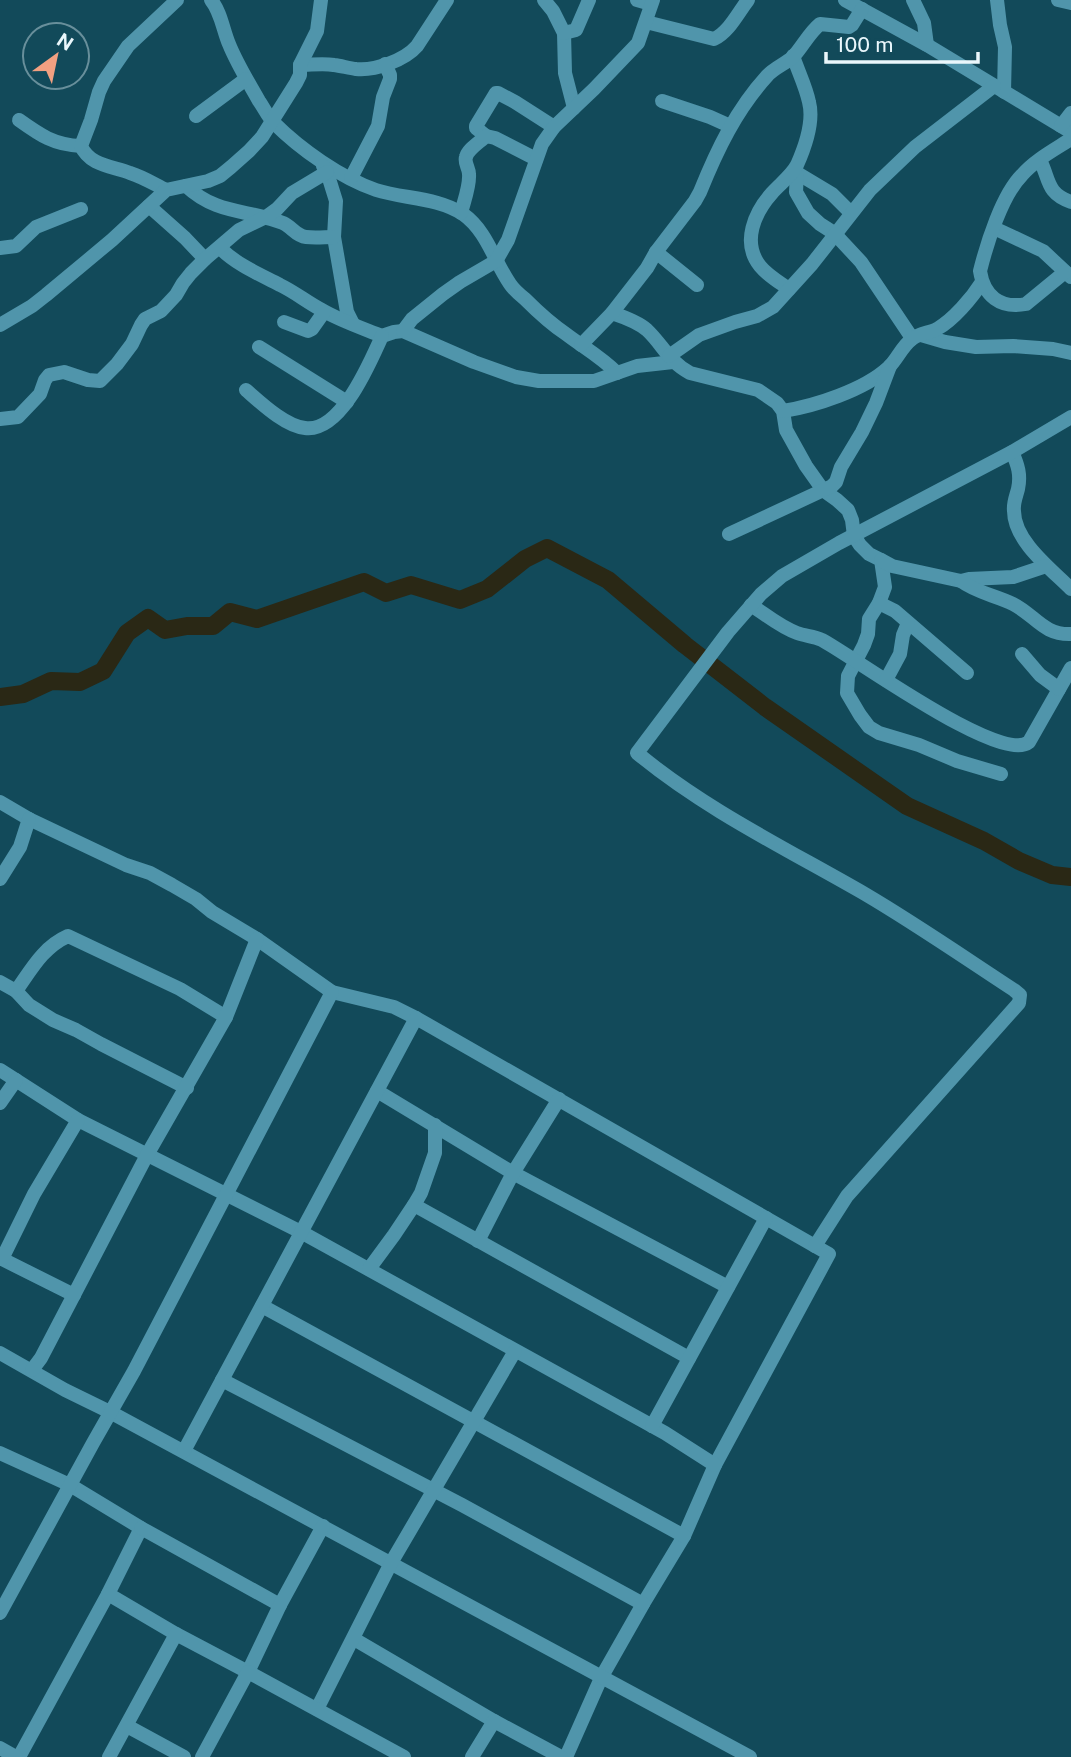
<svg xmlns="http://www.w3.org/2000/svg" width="1071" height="1757" font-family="'Public Sans',sans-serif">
<rect width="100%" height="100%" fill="#124a5a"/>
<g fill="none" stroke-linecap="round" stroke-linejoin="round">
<path stroke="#2a2815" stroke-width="18" d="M0,697L23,694L51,681L80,682L103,671L127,633L148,618L165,630L187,626H213L230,612L257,619L364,582L386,593L411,585L460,600L487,589L525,559L547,548L608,580L685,645L765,707L907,806L984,841L1019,861L1052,875L1071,877"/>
<g stroke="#5095ab" stroke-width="14">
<path d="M211,0C221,12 223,30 229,44C237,64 249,83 259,101C264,108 268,117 274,123C300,149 341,178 376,190C404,199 437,197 463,214C487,231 494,261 510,284C514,290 520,295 525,299C538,312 551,324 566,334C583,347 601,357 617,373"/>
<path d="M544,0L553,11L564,33L565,73L574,108"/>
<path d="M637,0L651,4"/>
<path d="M845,0L927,45L1071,132"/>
<path d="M913,0L924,23L927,45"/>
<path d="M997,0L1000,25L1005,47L1004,92"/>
<path d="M1058,0L1071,3"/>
<path d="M646,22L714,39C729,32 738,13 748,0"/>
<path d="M564,33L576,30L589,0"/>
<path d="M300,65C311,65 323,63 334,65C341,66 349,68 356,69C375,71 405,60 417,46L447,0"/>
<path d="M662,101L710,117L730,126"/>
<path d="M196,116L246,79"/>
<path d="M19,120C40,135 54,145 81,146"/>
<path d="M1061,126L1071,113"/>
<path d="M486,136L476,128V126L496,93H498L515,102L554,127"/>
<path d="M1040,160C1050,180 1046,193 1071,202"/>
<path d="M323,166L327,172L336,201L334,237L347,312L353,324"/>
<path d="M795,169L797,173L832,194L851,213"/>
<path d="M797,173L796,192L808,213L820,224L834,233L861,262L912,338"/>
<path d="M351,178L378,126L383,97L390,79V75L385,64"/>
<path d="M186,186C217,215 247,209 283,223C292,227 296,236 306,237C315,238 325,237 334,237"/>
<path d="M166,190C154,184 143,177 130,173C112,166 90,166 81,146L91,120L99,92L104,81L128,46L177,0"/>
<path d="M149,206L185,238L205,259"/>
<path d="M461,213C464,201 470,186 469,174C469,168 464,163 466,157C468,149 480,142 486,136L495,138L536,159"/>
<path d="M994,228L1043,251L1071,277"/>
<path d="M0,248L16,246L36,227L81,209"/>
<path d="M220,248C237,265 259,274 280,285C295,292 308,303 322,310C341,321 362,328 382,336L394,332L403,331L474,362L516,377L539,381H594L637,366L673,362"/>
<path d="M656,252L697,285"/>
<path d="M1065,272L1026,304C1000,309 984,296 980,271C987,243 1002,195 1022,175C1035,160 1054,150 1071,139"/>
<path d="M789,289C779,282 767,275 760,266C741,242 755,212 772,193C780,184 792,175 797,165C805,147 814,121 809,102C806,87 798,71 793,56"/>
<path d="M612,313C624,317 638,322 647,330C663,345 669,362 690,373L758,390L777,403L783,411L786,430L806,466L823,490L837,500L848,510L852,520L854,536L860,545L869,554L881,560L885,587L879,603L869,619L868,634L864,645L848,676L847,693L860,715L869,727L879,733L919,745L957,761L1001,774"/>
<path d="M284,322L308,331L312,329L324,312"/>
<path d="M0,325L32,306L46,295L112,240L166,190L208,181L220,176L231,167L249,151L262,137L296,83L300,75V65L317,31L321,0"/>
<path d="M403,331L412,319L443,294L460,282L496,261L508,240L542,144L554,127L594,89L638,43L653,0"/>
<path d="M921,335L945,342L976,347L1013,346L1053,349L1071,353"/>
<path d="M581,345L612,313L647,268L656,252L695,201L700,192C717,150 736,110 767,76C774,68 785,64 793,57C803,46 809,33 820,24L849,27L852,25L862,9"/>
<path d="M259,347L347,402"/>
<path d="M669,356L699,335L735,322L757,316L773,307L812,264L870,190L915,147L994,86"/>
<path d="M246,390C261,403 285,426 305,428C341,433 370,362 382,336"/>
<path d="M783,411C815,406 864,390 888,368C897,360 902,346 912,339C919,333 929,333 937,329C953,320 972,298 982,282"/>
<path d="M0,419L18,417L40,394L45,380L49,375L64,372L88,380L100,381L117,364L132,344L141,325L145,319L161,311L176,295L183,283L191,273L205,259L239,230L266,217L277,209L292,193L327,172"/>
<path d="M1012,452C1018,465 1021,475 1018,489C1016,497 1013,503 1014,511C1014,541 1051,569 1071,589"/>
<path d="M729,534L832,486L836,482L841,467L862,432L876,403L890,366"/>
<path d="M881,560L892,566L961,581L969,579L1013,577L1046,566"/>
<path d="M961,581C977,593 995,595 1013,604C1035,615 1043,635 1071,634"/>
<path d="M879,603L895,611L967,673"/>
<path d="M751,605C765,614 780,627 797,633C805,636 814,636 822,640C854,657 1001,765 1029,742L1071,668"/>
<path d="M1022,654L1040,675L1059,689"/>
<path d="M886,680L900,654L903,635L908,623"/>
<path d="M0,802L29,819L126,865L150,873L172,885L196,899L212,912L257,939L332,992L394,1007L416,1018L829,1254L715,1465L684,1536L643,1604L601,1678L566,1757"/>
<path d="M0,879L20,847L29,819"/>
<path d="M0,982L16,991L29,1005L53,1020L76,1030L101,1044L187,1088"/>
<path d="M16,991C31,970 43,947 68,936L180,989L226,1017"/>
<path d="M0,1070L78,1120L301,1232L665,1433L715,1465"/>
<path d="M377,1091L513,1173L728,1287"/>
<path d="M0,1103L16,1080"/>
<path d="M414,1205L421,1193L435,1153V1125"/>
<path d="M478,1241L513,1173L559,1099"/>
<path d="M815,1246L847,1196L1019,1003L1020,995L1014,990C965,958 916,924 865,894C787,849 706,810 637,753L728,632L761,594L782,576L839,543L1012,452L1071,417"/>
<path d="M0,1258L74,1295"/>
<path d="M2,1259L34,1194L78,1120"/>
<path d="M369,1269L394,1235L414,1205L689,1358"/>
<path d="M262,1306L684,1536"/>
<path d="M0,1353L65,1390L110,1412L750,1757"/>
<path d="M32,1370L41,1358L147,1155L226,1017L257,939"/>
<path d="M222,1380L462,1505L643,1604"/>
<path d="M652,1426L766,1218"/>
<path d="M184,1451L416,1018"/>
<path d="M0,1453L70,1485L141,1528L108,1594L19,1757"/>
<path d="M141,1528L280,1605"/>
<path d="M108,1594L176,1634L248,1672L280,1605L323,1526"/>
<path d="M0,1613L93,1443L134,1371L332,992"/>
<path d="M354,1639L494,1721L561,1757"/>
<path d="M317,1709L391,1563L515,1351"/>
<path d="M127,1726L184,1757"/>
<path d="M0,1748L16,1757"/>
<path d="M109,1757L176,1634"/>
<path d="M202,1757L248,1672L404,1757"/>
<path d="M472,1757L494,1721"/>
</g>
</g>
<g transform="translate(56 56) rotate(33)"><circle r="33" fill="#124a5a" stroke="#688f9b" stroke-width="2"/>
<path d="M0-5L12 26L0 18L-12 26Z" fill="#f2a081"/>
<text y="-10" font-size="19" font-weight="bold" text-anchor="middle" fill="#eaf7fc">N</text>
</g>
<path d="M826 52v10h152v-10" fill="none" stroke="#eaf7fc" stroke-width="3.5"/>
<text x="836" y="52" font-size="21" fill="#eaf7fc" stroke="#124a5a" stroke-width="5" paint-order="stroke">100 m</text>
</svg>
